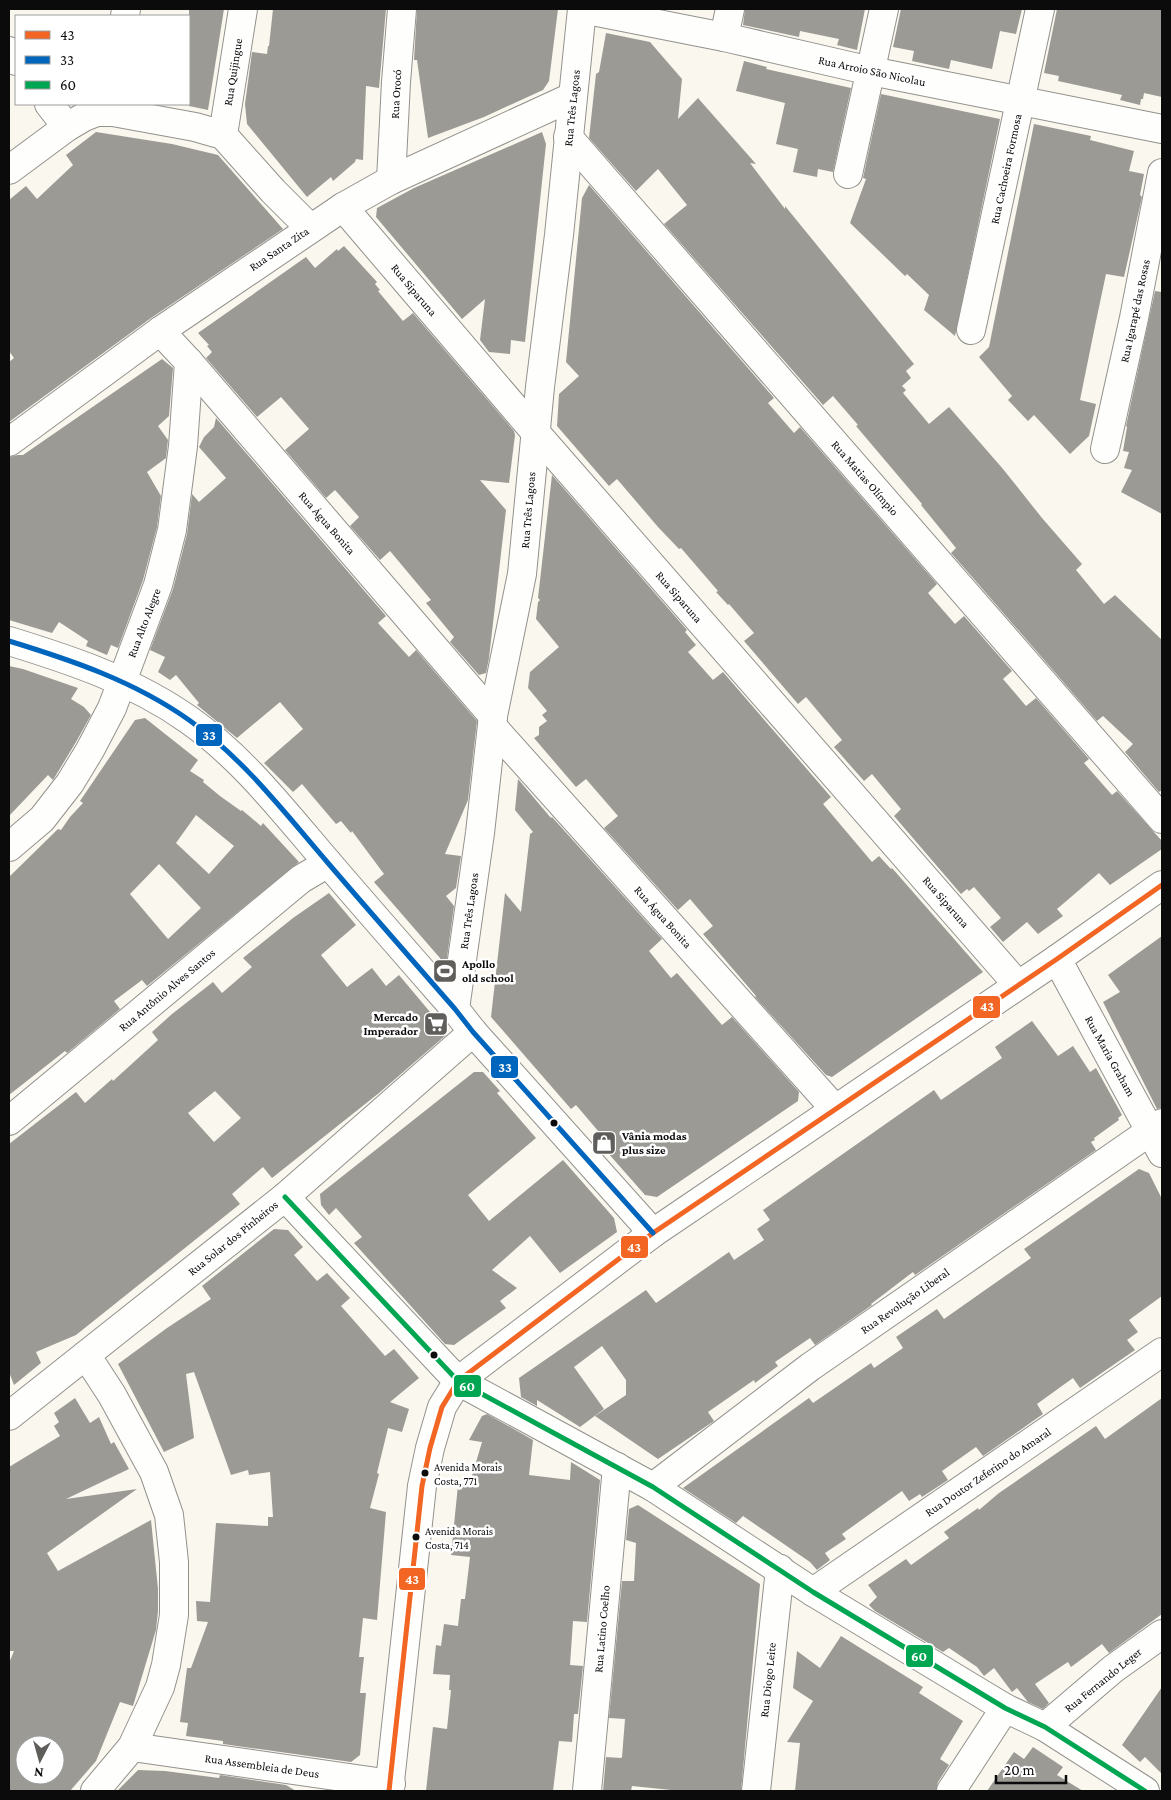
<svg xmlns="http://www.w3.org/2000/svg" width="1171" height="1800" font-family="'Crimson Pro',serif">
<rect width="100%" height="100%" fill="#faf7ee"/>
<g fill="#9c9a95" fill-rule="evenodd">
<path d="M189,9H224L208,110L189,106Z"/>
<path d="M273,9H386L379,88L366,86L363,160L356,159L355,162L333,181L331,177L307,197L247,124L245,104L252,52L267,54L268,46H269Z"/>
<path d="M417,9H558L549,81L543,90L484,117L428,138L417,60H414Z"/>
<path d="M745,9H865L857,50L837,45L839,39L800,31L799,37L743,25Z"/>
<path d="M901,9H1022L1016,34L1000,31L992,69L951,60L949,69L912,61L914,51L893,47Z"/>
<path d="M1057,9H1162V97L1144,93L1143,99H1141L1140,105L1120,100L1122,95L1058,81L1059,76L1044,73Z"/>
<path d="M606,33L650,42L682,79L678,119L698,98L756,164L750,163L785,209V206L914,364L906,371L911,378L902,386L906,390L903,393L929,424L949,407L1003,469L1042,518L1082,564L1076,570L1104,604L1115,595L1162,640V790L1159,792L1125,752L1133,744L1103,716L1097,721L973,578L951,553L956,548L921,505L922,504L856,426L858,425L833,396L823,405L664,224L687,205L658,169L636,191L589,138L596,74L599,72Z"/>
<path d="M744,61L767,67L766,69L851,88L833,172L818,169L817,177L793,172L798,149L776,144L785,103L736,91Z"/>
<path d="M881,94L1000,119L955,336L924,310L929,295L907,274L905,276L850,223L866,179L863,178Z"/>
<path d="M1034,124L1091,136L1090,140L1134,151L1129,171L1144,174L1140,195L1142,197L1124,277L1106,274L1095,326L1080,400L1096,404L1089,436L1070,454L1034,415L1028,421L1008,400L1012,396L979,357L989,347Z"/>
<path d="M96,132L172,144L218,155L283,229L151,318L9,422V362L14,358L9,351V200L26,186L37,199L73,165L66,155Z"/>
<path d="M542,132L546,144L525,342L511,340L510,354L489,352L480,340L485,299L462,319L376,217L377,208L414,188Z"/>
<path d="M589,185L774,398L768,403L794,433L800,427L937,584L928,593L955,624L964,616L1012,671L1003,679L1026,706L1036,698L1089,759L1084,763L1112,795L1117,791L1162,841V849L1110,885L1099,873L1057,909L1063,916L1038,934L1027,922L1003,942L990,927L1001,918L974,887L969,891L967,889L961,894L894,816L901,809L872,774L864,781L834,747L842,740L806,697L798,704L744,641L754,633L729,604L728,605L716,592L718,591L681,548L679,549L658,527L617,479L609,486L557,426L559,394L579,376L566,362L582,198Z"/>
<path d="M344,246L377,282L375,284L380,290L378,291L403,321L413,313L514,431L515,435L509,483L480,480L506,510L489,658L486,673L479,675L450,642L454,637L426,603L431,600L390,551L380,560L350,526L359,517L335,490L326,498L285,450L309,429L281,397L257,417L206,358L212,352L207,346L209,345L198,333L306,257L315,268L337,249L338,251Z"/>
<path d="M1155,291L1162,292V514L1121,492L1132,470L1124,468L1129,452L1123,451L1127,427L1126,426Z"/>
<path d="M162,359L173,368L169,416L158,426L168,440L166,458L147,472L161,496L157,527L143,580L118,648L111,645L107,655L86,646L88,641L59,622L52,633L9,620V457L18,455H23Z"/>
<path d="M216,418L386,616L378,623L409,657L416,650L477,721L468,800L445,854L461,856L456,888L446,896L454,906L446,965L374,882L384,874L352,831L351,833L341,821L336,824L302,784L293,792L264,763L303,729L280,702L237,738L197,705L199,703L176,675L170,680L158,672L165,657L150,650L173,589L187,534L192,494L199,502L226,478L199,447L204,437L214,427Z"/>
<path d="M552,475L687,630L685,632L696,645L688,652L713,680L723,672L831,797L823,804L872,862L879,856L891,869L892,868L983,972L832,1077L826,1075L755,997L756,996L703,934L713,926L690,899L678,910L604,828L618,816L586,779L576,787L534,738L539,735V727L547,721L542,715L547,711L528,688L530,672L559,647L536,619L538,602L540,600L538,598Z"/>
<path d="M9,666L23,669L78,688L71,699L84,707L91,715L76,742L53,780L48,775L9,816Z"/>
<path d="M145,718L198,760L190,771L204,780L203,782L220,796L241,811L242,810L261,826L263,823L299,862L147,986L142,980L114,1001L120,1009L67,1053L65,1051L9,1095V877L58,829L61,830L70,817L83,803L80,801L135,720ZM196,815L234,846L209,874L176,843ZM159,864L201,908L168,939L130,894Z"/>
<path d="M518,779L551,818L552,817L662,939L649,951L671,978L677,973L722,1025L732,1017L799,1092L798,1101L657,1197L645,1195L593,1136L599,1132L576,1105L571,1109L491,1017L505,893L521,912L530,834L533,832L515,810Z"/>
<path d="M329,893L356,925L321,955L347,987L372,968L386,986L399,975L446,1031V1035L379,1093L272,1178L263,1167L232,1194L240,1204L76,1335L36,1352L41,1363L14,1385L9,1372V1144L76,1092L85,1103L112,1079L113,1081L158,1040L152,1032L172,1014L213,982L222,993L252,967L243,958L293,918ZM215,1091L241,1118L214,1142L188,1113Z"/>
<path d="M1162,936V1108L1157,1109L1103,1002L1120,992L1108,975Z"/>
<path d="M1032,1021L1058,1056L1073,1046L1090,1072L1096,1068L1122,1115L1118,1118L1119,1120L1094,1138L1095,1140L1091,1142L1096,1150L915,1275L913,1272L871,1304L872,1305L815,1345L810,1338L775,1362L778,1366L755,1383L754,1380L708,1412L714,1421L658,1459L595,1416L626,1395V1380L602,1346L574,1367L604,1409L580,1427L537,1400V1406L521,1397L519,1378L646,1290L656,1303L729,1252L734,1260L764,1240L757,1229L770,1220L763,1210L934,1090L941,1100L1002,1058L995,1047Z"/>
<path d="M474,1072H483L500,1091L497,1093L536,1138L468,1195L489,1221L563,1160L614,1218L617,1232L560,1273L530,1236L492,1270L517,1288L500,1301L506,1308L454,1345L445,1344L354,1243L362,1237L336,1208L329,1215L321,1205L320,1194Z"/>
<path d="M1139,1169L1149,1173L1162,1199V1296L1129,1320L1138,1332L1127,1340L1135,1350L1080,1388L1073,1378L1037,1404L1043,1414L1016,1433L983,1456L976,1447L942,1471L948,1480L922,1497L920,1494L909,1501L902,1491L842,1534L846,1539L825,1553L830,1560L817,1570L810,1562L743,1516L736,1523L683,1488L809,1398L813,1403L871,1363L874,1368L903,1348L896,1337L937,1309L944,1319L988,1288L1031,1258L1024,1249Z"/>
<path d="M274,1229L288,1230L303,1247L294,1255L317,1281L327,1273L350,1298L341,1306L385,1356L394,1349L419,1378L390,1402L409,1409L402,1432L388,1428L377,1473L379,1474L370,1508L386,1512L377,1620L363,1618L359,1657H364L360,1693H366L360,1755L351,1762L223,1744V1741L186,1736L188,1723L180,1722L187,1668H191L208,1622L197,1621L196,1601L210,1602L216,1523L268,1526V1517H273L270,1472L249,1475L248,1470L231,1475L194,1372L186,1374L194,1438L164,1452L118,1364L167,1328L211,1299L202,1286Z"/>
<path d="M75,1398L90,1423L99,1417L111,1444L114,1442L129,1469L66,1499L137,1489L47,1553L58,1571L151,1520L158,1589V1611L156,1630L133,1706L120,1702L96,1761L70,1791H9V1663L14,1651H9V1467L60,1436L54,1426L59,1422L54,1413ZM25,1745H55V1775H25Z"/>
<path d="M1162,1398V1614L1109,1653L1102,1644L1071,1667L1068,1662L1035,1684L1049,1703L1043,1709L1028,1702L1017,1688L1012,1692L994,1668L984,1676L977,1667L949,1648L943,1652L875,1611L869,1605L877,1597L868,1585L906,1559L911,1565L949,1538L944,1532L978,1508L979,1510L999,1493L1096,1426L1105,1439Z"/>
<path d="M487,1414L533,1440L529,1475L570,1480L571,1462L600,1480L587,1622L573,1621L570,1665L583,1666L578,1714H574L572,1742L559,1741L553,1791H426L433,1727L447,1729L451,1690H449L450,1675L433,1674L436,1645L441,1646L444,1624L458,1626L461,1599H465L470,1557L451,1555L458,1485L469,1486L482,1442L469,1440L482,1416Z"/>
<path d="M638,1505L760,1584L741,1791H670L671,1790L632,1786L631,1791H603L606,1757L621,1758L622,1757L625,1719L609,1718L622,1581H634L636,1543L626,1540L629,1509Z"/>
<path d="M841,1636L923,1687L919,1693L963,1721L940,1759L949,1765L938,1782L936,1791H795L800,1743L787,1742L813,1701L793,1688L797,1651L820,1668Z"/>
<path d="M1162,1687V1774L1145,1757L1140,1762L1122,1745Z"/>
<path d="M1033,1747L1063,1767L1057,1775L1083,1791H987L1014,1752L1024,1759Z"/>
<path d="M138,1770L165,1771L219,1778L220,1775L286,1785L296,1791H117Z"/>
</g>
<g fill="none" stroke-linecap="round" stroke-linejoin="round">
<defs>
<g id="minor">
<path d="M582,9L724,37L871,71L1162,129"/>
<path d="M125,16L126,9"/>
<path d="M724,37L730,9"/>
<path d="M9,51L16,61"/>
<path d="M49,104L67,127"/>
<path d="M223,135L243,9"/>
<path d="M568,137L1162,819"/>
<path d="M9,170L67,127L84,117L97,112H113L195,127L223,135L273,191L310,228"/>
<path d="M848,174L884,9"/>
<path d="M391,180L396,82L402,9"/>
<path d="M343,207L536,433L1018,985"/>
<path d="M971,330L1040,9"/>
<path d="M160,331L189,362L493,716"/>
<path d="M9,442L160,331L343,207L391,180L572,97"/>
<path d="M1105,449L1134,318L1162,173"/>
<path d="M9,641C71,660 134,681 189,720C243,758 285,813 328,863C370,912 413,961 455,1009L473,1032L653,1233"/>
<path d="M492,726L835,1109"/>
<path d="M9,847L42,819L70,783L90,750L112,708L158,585L172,530L183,446L189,362"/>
<path d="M1057,959L1162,1153"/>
<path d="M455,1009L480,833L493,716L522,574L540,387L559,235L582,9"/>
<path d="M9,1121L301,879L328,863"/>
<path d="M285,1197L458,1381L653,1487L813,1592L1005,1708L1045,1727L1145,1791"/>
<path d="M86,1355L112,1395L154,1472L169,1515L174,1562V1615L166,1665L160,1687L132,1747L95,1791"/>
<path d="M9,1416L285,1197L473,1032"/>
<path d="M653,1487L810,1367L1162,1123"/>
<path d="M813,1592L1162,1352"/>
<path d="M1045,1727L1113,1669L1162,1634"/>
<path d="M132,1747L391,1784"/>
<path d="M389,1791L422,1486L430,1448L442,1407L458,1381L653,1233L1057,959L1162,885"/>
<path d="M587,1791L617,1467"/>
<path d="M756,1791L780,1569"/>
<path d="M951,1791L1005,1708"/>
</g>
</defs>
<use href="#minor" stroke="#93918d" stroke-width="30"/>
<use href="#minor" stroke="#fefefc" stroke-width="28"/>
<defs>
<path id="bus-1" d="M389,1791L422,1486L430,1448L442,1407L458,1381L653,1233L1057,959L1162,885"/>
<path id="bus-2" d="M9,641C71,660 134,681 189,720C243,758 285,813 328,863C370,912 413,961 455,1009L473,1032L653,1233"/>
<path id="bus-3" d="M285,1197L458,1381L653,1487L813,1592L1005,1708L1045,1727L1145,1791"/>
</defs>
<use href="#bus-1" stroke="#fff" stroke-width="9"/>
<use href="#bus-2" stroke="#fff" stroke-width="9"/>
<use href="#bus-3" stroke="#fff" stroke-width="9"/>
<use href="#bus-1" stroke="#f26522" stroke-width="5"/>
<use href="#bus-2" stroke="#0065bd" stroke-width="5"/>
<use href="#bus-3" stroke="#00a651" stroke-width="5"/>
</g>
<defs>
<symbol id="stadium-square" viewBox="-11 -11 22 22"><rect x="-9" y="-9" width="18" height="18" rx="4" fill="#5f5e5a" stroke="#fff"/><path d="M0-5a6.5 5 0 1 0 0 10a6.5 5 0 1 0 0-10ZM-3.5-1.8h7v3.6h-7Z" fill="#fff"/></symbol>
<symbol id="supermarket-square" viewBox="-11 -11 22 22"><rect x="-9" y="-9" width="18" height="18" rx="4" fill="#5f5e5a" stroke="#fff"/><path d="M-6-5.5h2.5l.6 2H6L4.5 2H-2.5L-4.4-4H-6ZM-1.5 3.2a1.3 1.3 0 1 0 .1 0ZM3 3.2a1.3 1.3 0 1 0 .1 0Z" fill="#fff"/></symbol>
<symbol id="shop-square" viewBox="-11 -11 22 22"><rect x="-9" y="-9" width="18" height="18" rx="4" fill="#5f5e5a" stroke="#fff"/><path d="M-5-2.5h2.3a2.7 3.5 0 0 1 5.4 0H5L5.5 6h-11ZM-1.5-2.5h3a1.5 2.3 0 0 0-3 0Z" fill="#fff"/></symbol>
</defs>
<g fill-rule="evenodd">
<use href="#stadium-square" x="431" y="957" width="28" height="28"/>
<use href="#supermarket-square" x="422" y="1010" width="28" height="28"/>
<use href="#shop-square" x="590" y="1129" width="28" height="28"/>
</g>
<g fill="#0b0b0b" stroke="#fff" stroke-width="2">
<circle cx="554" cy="1123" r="4.5"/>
<circle cx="434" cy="1355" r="4.5"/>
<circle cx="425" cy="1473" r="4.5"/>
<circle cx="416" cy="1537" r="4.5"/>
</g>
<g text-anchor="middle" stroke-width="5" stroke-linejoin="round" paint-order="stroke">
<g font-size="11" fill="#0b0b0b" stroke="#fff" text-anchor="start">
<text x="434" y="1471">Avenida Morais<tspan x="434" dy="14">Costa, 771</tspan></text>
<text x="425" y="1535">Avenida Morais<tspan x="425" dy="14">Costa, 714</tspan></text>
</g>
<g font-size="12" fill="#0b0b0b" stroke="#fff">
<text transform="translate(872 71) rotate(12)" y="4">Rua Arroio São Nicolau</text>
<text transform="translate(233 72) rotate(-81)" y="4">Rua Quijingue</text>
<text transform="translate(396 94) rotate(-87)" y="4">Rua Orocó</text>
<text transform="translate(572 108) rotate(-84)" y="4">Rua Três Lagoas</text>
<text transform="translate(1006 169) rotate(-78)" y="4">Rua Cachoeira Formosa</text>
<text transform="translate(279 249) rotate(-34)" y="4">Rua Santa Zita</text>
<text transform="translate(414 290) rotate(50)" y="4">Rua Siparuna</text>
<text transform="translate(1135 311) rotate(-78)" y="4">Rua Igarapé das Rosas</text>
<text transform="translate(865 478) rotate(49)" y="4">Rua Matias Olímpio</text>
<text transform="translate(528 510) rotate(-85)" y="4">Rua Três Lagoas</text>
<text transform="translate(327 523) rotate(49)" y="4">Rua Água Bonita</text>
<text transform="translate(679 597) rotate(49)" y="4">Rua Siparuna</text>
<text transform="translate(144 623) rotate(-69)" y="4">Rua Alto Alegre</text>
<text transform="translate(946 902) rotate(49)" y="4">Rua Siparuna</text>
<text transform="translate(469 911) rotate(-82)" y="4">Rua Três Lagoas</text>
<text transform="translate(663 917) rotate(48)" y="4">Rua Água Bonita</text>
<text transform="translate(167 990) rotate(-40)" y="4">Rua Antônio Alves Santos</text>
<text transform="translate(1110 1056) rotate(61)" y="4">Rua Maria Graham</text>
<text transform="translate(233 1238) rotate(-39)" y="4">Rua Solar dos Pinheiros</text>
<text transform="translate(905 1301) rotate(-35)" y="4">Rua Revolução Liberal</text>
<text transform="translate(988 1472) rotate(-34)" y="4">Rua Doutor Zeferino do Amaral</text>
<text transform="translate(602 1629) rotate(-85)" y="4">Rua Latino Coelho</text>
<text transform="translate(768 1680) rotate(-84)" y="4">Rua Diogo Leite</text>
<text transform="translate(1103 1680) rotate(-39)" y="4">Rua Fernando Leger</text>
<text transform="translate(262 1766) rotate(8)" y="4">Rua Assembleia de Deus</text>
</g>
<g font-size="12" font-weight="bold" fill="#0b0b0b" stroke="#fff" text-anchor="start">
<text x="462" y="968">Apollo<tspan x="462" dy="14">old school</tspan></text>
<text x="418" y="1021" text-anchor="end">Mercado<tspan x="418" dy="14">Imperador</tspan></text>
<text x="622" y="1140">Vânia modas<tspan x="622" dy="14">plus size</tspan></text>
</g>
</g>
<g stroke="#fff" stroke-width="2">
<rect x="195" y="723" width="28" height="24" rx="5" fill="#0065bd"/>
<rect x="972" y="995" width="29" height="24" rx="5" fill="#f26522"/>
<rect x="490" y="1055" width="29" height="24" rx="5" fill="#0065bd"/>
<rect x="620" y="1235" width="29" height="24" rx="5" fill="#f26522"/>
<rect x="453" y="1374" width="29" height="24" rx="5" fill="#00a651"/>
<rect x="398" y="1567" width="28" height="24" rx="5" fill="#f26522"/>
<rect x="905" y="1644" width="29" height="24" rx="5" fill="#00a651"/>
</g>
<g font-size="14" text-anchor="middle" font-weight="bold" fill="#fff">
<text x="209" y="740">33</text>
<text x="987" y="1011">43</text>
<text x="505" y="1072">33</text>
<text x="634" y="1252">43</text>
<text x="467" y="1391">60</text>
<text x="412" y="1584">43</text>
<text x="919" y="1661">60</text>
</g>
<rect width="1171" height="1800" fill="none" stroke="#0b0b0b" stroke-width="20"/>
<rect x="15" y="15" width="175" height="90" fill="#ffffff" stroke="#9d9d9d"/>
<rect x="25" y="31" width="25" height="8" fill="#f26522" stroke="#9d9d9d"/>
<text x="60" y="40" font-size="15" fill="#0b0b0b">43</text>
<rect x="25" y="56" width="25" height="8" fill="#0065bd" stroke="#9d9d9d"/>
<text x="60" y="65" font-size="15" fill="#0b0b0b">33</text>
<rect x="25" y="81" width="25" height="8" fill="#00a651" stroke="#9d9d9d"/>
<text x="60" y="90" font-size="15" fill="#0b0b0b">60</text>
<g transform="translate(40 1760) rotate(186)"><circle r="24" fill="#ffffff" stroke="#9d9d9d"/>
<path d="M0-4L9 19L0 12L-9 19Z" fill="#5f5e5a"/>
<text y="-8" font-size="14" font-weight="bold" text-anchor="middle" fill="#0b0b0b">N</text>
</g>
<path d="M996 1775v8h70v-8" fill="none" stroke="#0b0b0b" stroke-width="2.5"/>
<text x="1004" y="1775" font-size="15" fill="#0b0b0b" stroke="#ffffff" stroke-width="4" paint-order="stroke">20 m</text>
</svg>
